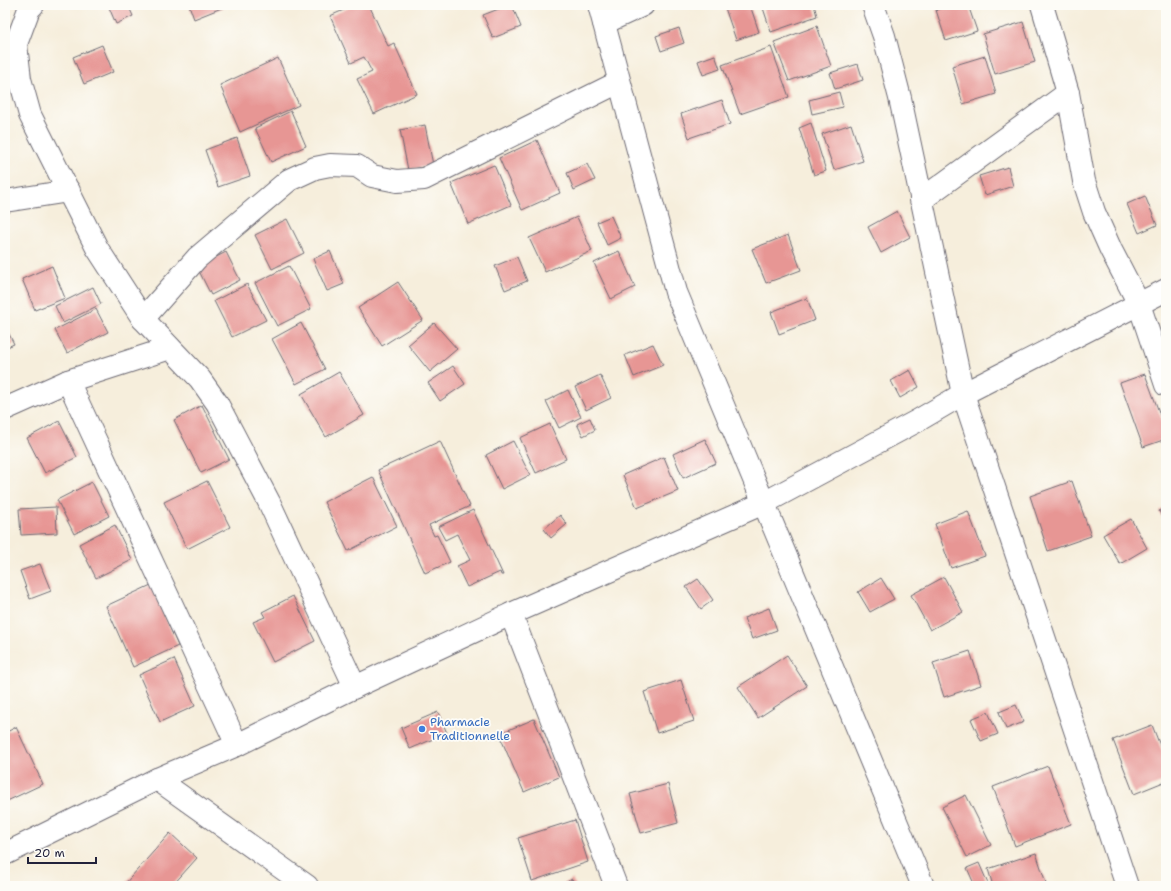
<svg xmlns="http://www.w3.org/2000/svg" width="1171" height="891" font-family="'Shantell Sans',sans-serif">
<rect width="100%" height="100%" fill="#fdfcf7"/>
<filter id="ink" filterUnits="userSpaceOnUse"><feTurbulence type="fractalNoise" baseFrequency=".025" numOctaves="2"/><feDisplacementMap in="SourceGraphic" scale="8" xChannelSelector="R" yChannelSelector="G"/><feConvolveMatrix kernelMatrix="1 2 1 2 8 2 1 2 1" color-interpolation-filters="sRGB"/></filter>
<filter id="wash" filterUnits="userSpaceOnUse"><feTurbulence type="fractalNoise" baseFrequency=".012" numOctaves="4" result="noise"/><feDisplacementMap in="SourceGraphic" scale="16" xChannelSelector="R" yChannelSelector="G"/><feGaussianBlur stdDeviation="0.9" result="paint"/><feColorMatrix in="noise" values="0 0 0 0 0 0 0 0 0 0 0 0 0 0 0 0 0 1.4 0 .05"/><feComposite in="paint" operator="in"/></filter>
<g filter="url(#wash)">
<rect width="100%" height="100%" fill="#f6eedc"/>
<g id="blocks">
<g fill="#e79694">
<path d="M108,5H128L133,16L116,24Z"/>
<path d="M189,5H229L194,19Z"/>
<path d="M355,5H369L388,46L394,43L417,94L374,114L357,79L372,72L364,57L351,63L330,16Z"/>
<path d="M509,5H512L521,27L493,38L483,15Z"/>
<path d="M724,5H750L759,32L736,40Z"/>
<path d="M762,5H814L817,16L771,32Z"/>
<path d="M950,5H968L977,31L946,41L936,10Z"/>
<path d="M1023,22L1035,62L995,74L983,34Z"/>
<path d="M817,26L831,66L789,81L774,42Z"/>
<path d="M679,28L684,43L661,51L656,36Z"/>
<path d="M102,45L113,72L84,84L73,57Z"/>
<path d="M771,47L789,97L740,114L722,65Z"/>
<path d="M715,55L720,69L703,75L698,61Z"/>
<path d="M985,56L996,94L963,104L952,66Z"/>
<path d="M278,58L299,105L240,132L220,85Z"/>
<path d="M858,64L863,80L835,89L830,73Z"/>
<path d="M839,92L843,107L812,114L809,100Z"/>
<path d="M722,100L730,124L689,138L681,114Z"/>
<path d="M291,111L306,146L271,162L255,128Z"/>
<path d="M811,123L826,171L814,175L799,128Z"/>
<path d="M851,124L863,161L834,170L822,134Z"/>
<path d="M425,125L433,165L408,170L400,130Z"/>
<path d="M237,138L250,176L218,187L205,150Z"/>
<path d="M537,140L560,193L522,210L499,158Z"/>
<path d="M587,164L595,180L574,190L567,173Z"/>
<path d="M494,165L511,205L468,224L451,183Z"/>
<path d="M1008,167L1013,186L985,195L979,176Z"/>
<path d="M1145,196L1157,225L1139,233L1127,204Z"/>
<path d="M897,211L910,237L881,253L868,227Z"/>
<path d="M611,216L621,238L607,245L597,222Z"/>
<path d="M577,217L592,251L545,272L529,238Z"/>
<path d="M287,219L304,253L272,269L255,235Z"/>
<path d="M788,235L801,270L766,283L752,249Z"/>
<path d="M330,251L344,284L327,291L313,259Z"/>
<path d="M619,251L635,287L611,299L594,263Z"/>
<path d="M226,252L240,280L211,295L197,267Z"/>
<path d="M517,257L527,281L505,290L495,266Z"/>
<path d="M52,266L65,298L35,310L22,279Z"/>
<path d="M289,266L311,309L277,326L255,283Z"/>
<path d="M398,282L423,320L382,346L358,308Z"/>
<path d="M247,284L266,320L232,337L214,301Z"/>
<path d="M93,287L101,304L63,323L55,306Z"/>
<path d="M807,298L815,320L779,334L771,312Z"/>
<path d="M96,309L108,332L67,353L55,330Z"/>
<path d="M301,323L325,369L296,384L272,339Z"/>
<path d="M434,323L457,349L430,372L408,345Z"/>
<path d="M7,330L14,344L5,348V331Z"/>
<path d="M653,344L663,365L634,377L625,355Z"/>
<path d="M453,366L465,384L440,401L428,383Z"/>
<path d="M910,370L919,387L900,398L891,381Z"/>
<path d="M339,372L364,415L326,437L301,394Z"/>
<path d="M1145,374L1166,431V439L1143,447L1120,383Z"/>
<path d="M600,375L611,398L586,410L575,387Z"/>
<path d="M568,390L581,417L559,428L546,401Z"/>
<path d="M202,405L229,459L201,473L174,420Z"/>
<path d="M590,418L595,430L583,436L577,424Z"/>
<path d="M59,421L77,457L45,473L27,438Z"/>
<path d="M550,424L566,459L536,473L520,438Z"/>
<path d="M705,439L716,463L683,478L673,454Z"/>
<path d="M440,441L470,506L429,525L434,536L437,535L450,562L425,573L378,470Z"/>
<path d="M513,441L530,475L502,489L486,455Z"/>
<path d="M664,457L678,491L637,508L623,475Z"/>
<path d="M373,477L397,526L348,551L324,502Z"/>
<path d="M207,481L230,527L187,549L164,502Z"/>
<path d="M1072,481L1091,536L1048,551L1030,496Z"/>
<path d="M92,482L109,516L74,534L57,500Z"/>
<path d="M56,507L57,533L21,535L19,509Z"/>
<path d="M1166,507V524L1159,511Z"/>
<path d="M473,510L503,575H501L500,572L467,587L457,566L470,560L457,534L445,540L438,527Z"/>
<path d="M968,511L985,556L951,568L935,524Z"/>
<path d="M560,515L567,524L551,538L544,529Z"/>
<path d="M1131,519L1147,548L1120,564L1103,535Z"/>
<path d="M115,525L132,560L96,578L79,544Z"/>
<path d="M40,564L51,591L30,599L20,571Z"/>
<path d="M944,577L963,612L930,630L911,595Z"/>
<path d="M881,578L894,599L870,612L858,592Z"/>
<path d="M698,579L713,600L701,609L686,587Z"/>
<path d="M151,585L178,646L133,667L106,606Z"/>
<path d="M293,596L315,641L273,662L253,622L265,617L262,612Z"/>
<path d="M769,608L777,630L752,639L744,618Z"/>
<path d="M970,651L981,685L944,697L933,663Z"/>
<path d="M787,655L807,686L758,718L738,687Z"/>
<path d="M174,659L195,706L160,722L139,675Z"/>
<path d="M681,680L694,721L657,733L644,692Z"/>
<path d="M1016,705L1024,722L1006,729L999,712Z"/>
<path d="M438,712L447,733L410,749L401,728Z"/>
<path d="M988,712L998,734L981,741L971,719Z"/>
<path d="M534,719L559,777L524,792L499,734Z"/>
<path d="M1152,725L1166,761V781L1134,794L1113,740Z"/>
<path d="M16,727L43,784L5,802V733Z"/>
<path d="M1048,766L1071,824L1015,846L993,787Z"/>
<path d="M668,784L678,823L641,833L630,794Z"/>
<path d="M966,795L991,845L967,857L942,807Z"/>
<path d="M575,820L588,862L532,881L518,838Z"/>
<path d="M170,833L197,858L172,886H123Z"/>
<path d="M1036,853L1047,886H993L988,869Z"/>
<path d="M979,863L989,886H975L967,868Z"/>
<path d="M572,879L576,886H559Z"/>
</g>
</g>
</g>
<g filter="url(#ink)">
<use href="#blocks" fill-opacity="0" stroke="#6c6973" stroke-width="1"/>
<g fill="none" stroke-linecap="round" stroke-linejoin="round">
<defs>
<g id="minor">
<path d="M33,5L29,9L16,44L20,79L30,115L97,248L143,319L200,379L217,403L269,502L355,687"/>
<path d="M873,5L884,36L900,98L963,394L1127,886"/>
<path d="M1042,5L1068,93L1084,181L1094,212L1111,250L1139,304L1166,385"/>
<path d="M604,23L643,5"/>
<path d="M921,200L1068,93"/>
<path d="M5,201L69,191"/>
<path d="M143,319L197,258L289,180L315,168L330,165L357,166L372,176L397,181L424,179L619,82"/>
<path d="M170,348L68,381L237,745"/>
<path d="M5,409L68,381"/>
<path d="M511,614L616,886"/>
<path d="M157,779L307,886"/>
</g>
<path id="tertiary" d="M5,854L157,779L237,745L355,687L511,614L764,503L917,421L963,394L1166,290"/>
<path id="secondary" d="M599,5L676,292L923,886"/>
</defs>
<use href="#minor" stroke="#6c6973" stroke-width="24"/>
<use href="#tertiary" stroke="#6c6973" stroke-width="24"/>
<use href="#secondary" stroke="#6c6973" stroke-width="24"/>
<use href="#minor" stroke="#fff" stroke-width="22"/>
<use href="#tertiary" stroke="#fff" stroke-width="22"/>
<use href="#secondary" stroke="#fff" stroke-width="22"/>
</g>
</g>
<circle fill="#3f7fe0" stroke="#fdfcf7" stroke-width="1.5" cx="422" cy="729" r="4"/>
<g text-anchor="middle" stroke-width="3.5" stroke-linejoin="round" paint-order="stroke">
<g font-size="12" fill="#366cbe" stroke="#fdfcf7" text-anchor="start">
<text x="430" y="726">Pharmacie<tspan x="430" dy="14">Traditionnelle</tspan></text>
</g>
</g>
<rect width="1171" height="891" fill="none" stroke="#fdfcf7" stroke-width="20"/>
<path d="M28 857v6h68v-6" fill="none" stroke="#22223b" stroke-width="2"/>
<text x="34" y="857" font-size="12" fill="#22223b" stroke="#fdfcf7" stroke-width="3" paint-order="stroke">20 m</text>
</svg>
